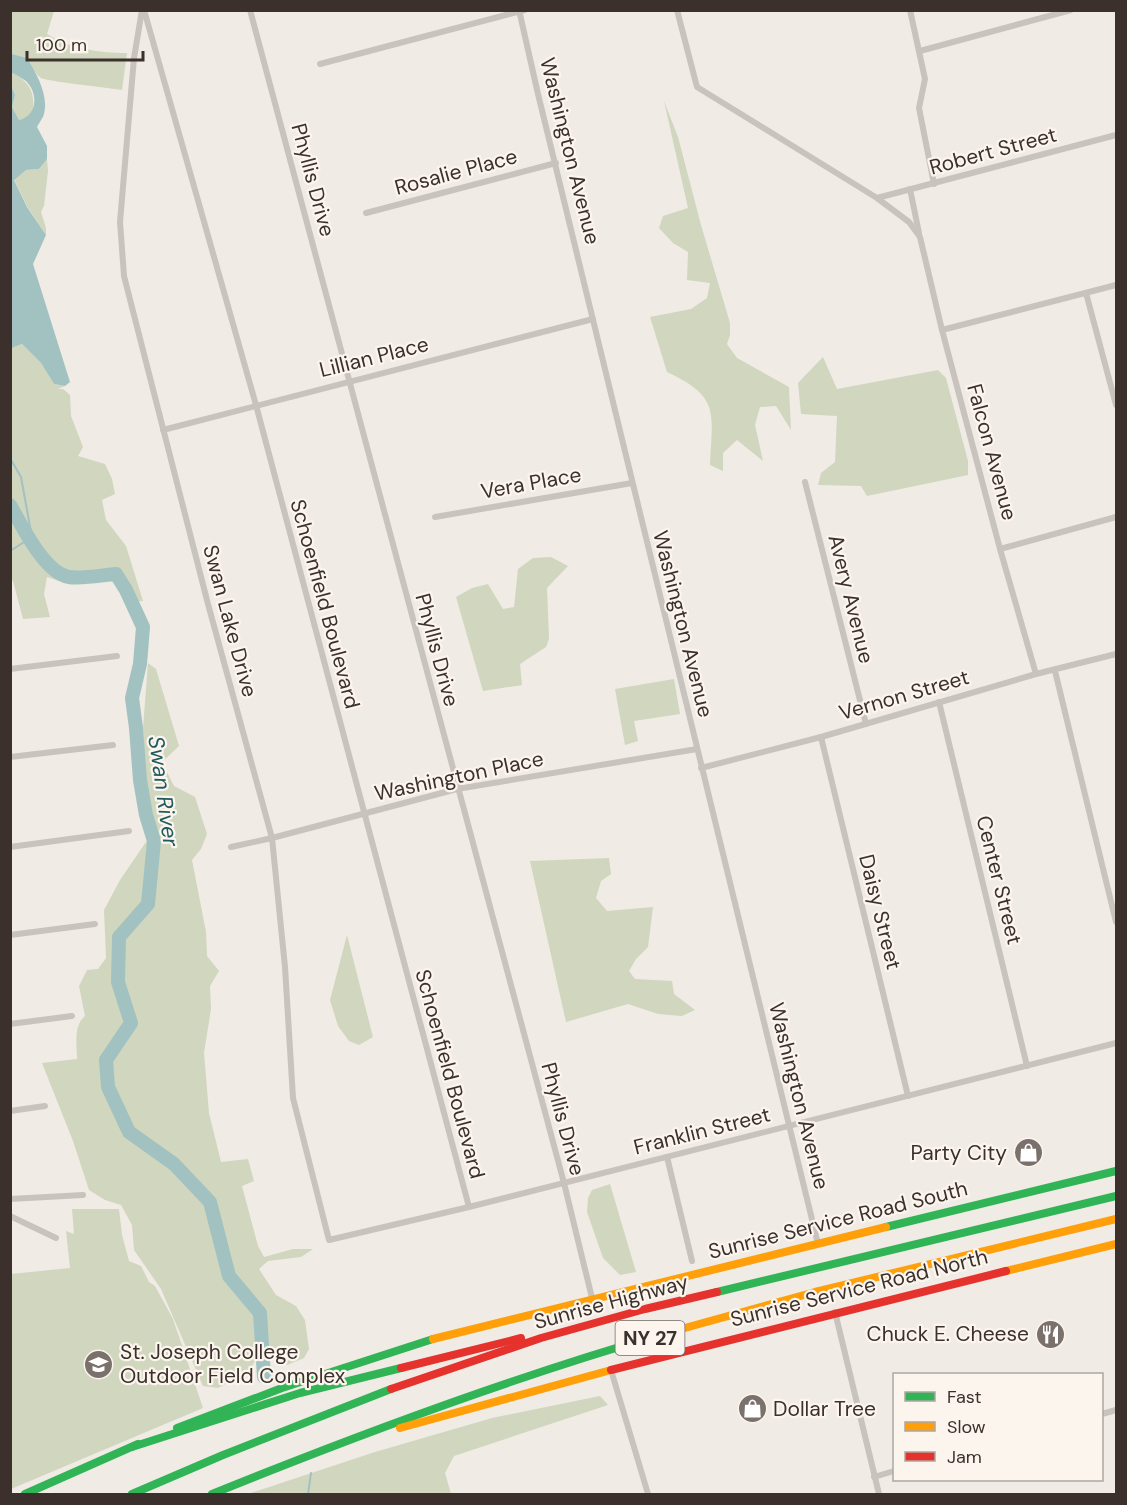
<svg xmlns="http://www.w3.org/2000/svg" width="1127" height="1505" font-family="'DM Sans',sans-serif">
<rect width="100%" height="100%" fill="#f0ebe5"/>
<g fill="#d1d6bf">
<path d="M10,11H54L47,34C71,49 99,53 127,53L122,90C110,88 45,81 41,78C34,73 31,64 27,58L12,54L11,52Z"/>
<path d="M13,73C30,83 35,92 33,112L27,118L19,120L12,107L15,95L11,85L10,75Z"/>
<path d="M664,101L678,137L701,225L730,323V335L727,344L737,358L789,387L791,430L776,406L760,407L755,425L763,461L737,440L723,453V471L710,465C712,413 721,397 667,372L650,317L691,309L707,298L710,283L687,280L688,252L673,243L659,228L663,216L688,208Z"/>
<path d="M47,159L48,171L44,206L41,212L46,228V235L27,206L14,179L26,170L39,169Z"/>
<path d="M22,344L41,363L54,384L65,386L58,389H63L70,395L71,416L83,447L78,456L105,464L112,479L115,494L102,500L106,520L126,546L143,601L132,602C129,596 125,586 121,581C111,573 85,583 74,583C65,584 56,580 47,577L44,594L50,617L23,619L13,581L11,579L10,348Z"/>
<path d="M823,357L837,389L938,370L946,378L968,461V475L867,496L861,486L818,485L821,473L835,462L837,416L801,414L798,383Z"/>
<path d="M551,557L568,566L547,588L549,639L546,647L520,664L522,685L483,691L456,597L472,588L488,584L503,609L514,607L518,569L533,558Z"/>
<path d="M148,663L156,669L179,746L162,762L174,786L195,797L207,834L201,849L192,860L206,932L207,956L219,971L210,986L211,1009L204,1053L209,1113L221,1162L248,1159L254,1181L242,1186L258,1246L264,1257L293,1249H313L301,1257L268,1261L259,1269L276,1295L296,1306L305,1320L309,1349L304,1358L287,1365L278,1357L256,1359L248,1373L218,1388L203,1386L161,1289L134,1250L132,1225L121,1205L105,1200L89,1190L73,1141L42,1063L77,1059C77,1045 73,1026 85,1016L79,986L87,970L98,969L106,958L104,910L120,880L148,839L143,728Z"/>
<path d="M674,679L680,714L634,721L638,741L625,745L615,689Z"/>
<path d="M609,858L611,874L601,881L596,898L607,911L653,907L648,947L636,959L629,971L635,979L672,981L674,994L695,1010L682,1016L658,1014L628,1004L566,1022L530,861Z"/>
<path d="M347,935L373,1037L359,1045L349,1041L338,1026L330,1000Z"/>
<path d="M610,1184L636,1272L620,1275L603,1258L587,1212L588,1198L592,1190Z"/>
<path d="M72,1209H119L122,1235L129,1261L141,1266L149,1282L155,1286L173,1319L203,1408L11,1489V1274L70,1268L66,1231L74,1234Z"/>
<path d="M600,1396L608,1405L454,1456L445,1473L451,1494H248L375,1452L492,1418Z"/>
</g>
<path fill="#a1c2c1" d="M11,52L12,54L27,58C36,73 49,95 44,114C43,118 39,123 37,127L47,146V159L39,169L26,170L14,180L27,207L46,235L33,264L70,382L65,386L54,384L41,363L22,344L11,348V85L15,95L12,107L19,120C37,116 39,94 26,81C22,78 17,76 13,73L11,75Z"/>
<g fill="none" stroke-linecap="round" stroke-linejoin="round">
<g stroke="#a1c2c1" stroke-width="2">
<path d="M10,458L21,477L31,532L29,539L10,551"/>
<path d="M308,1494L311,1473"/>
</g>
<path stroke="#a1c2c1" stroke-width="14" d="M10,505C22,525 44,573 69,577C82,579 103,575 116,574L126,590L143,627L140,664L132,698L136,728L140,780L146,815L154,841L148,904L119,937L118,982L131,1023L106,1060L108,1087L129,1132L174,1164L210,1202L229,1276L260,1313L264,1377"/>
<g stroke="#c9c3be" stroke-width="6">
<path d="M142,10L134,58L120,222L124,276L208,604L272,838L285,967L293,1098L329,1240L469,1207L1116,1043"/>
<path d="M144,10L256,405L469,1207"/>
<path d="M250,10L564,1183L592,1298"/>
<path d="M519,10L538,94L818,1244"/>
<path d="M677,10L697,87L877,198L909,222L920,237L942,330L1000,549L1036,674"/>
<path d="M910,10L925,79L919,108L934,184"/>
<path d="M920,51L1071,10"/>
<path d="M320,64L525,10"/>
<path d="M910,189L919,233"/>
<path d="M877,198L1116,135"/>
<path d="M366,213L556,163"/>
<path d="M1086,293L1116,405"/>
<path d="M942,330L1116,285"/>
<path d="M163,430L593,319"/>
<path d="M805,482L866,724"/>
<path d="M435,517L632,483"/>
<path d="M1000,549L1116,517"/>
<path d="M10,669L117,656"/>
<path d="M1055,671L1116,922"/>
<path d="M939,702L1027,1066"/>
<path d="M821,737L908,1096"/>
<path d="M10,757L113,745"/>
<path d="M701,768L821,737L1036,674L1116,654"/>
<path d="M10,847L129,831"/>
<path d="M231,847L272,838L457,789L697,749"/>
<path d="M10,935L95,924"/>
<path d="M10,1024L72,1016"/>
<path d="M10,1111L45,1106"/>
<path d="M667,1157L692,1261"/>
<path d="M10,1199L83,1195"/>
<path d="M10,1216L56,1238"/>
<path d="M835,1312L879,1494"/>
<path d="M611,1370L648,1494"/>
<path d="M1102,1414L1116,1410"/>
<path d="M874,1477L894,1471"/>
</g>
<g stroke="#30b455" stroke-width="8">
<path d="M886,1227L1116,1171"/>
<path d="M717,1292L1116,1196"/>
<path d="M177,1428L282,1388L433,1339"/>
<path d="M132,1447L300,1393L401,1368"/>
<path d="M25,1494L138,1444"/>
<path d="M132,1494L223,1455L391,1389"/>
<path d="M212,1494C360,1434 510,1378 663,1334"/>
</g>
<g stroke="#ff9f0a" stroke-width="8">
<path d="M1006,1271L1116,1244"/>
<path d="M663,1334L815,1292L1116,1219"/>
<path d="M433,1339L886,1227"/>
<path d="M400,1428L611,1370"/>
</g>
<g stroke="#e5322d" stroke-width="8">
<path d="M401,1368L521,1338"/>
<path d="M611,1370L1006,1271"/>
<path d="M391,1389L541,1338L645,1309L717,1292"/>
</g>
</g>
<defs>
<symbol id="shop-disc" viewBox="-11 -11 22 22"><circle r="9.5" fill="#7a716c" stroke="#fbf5ee"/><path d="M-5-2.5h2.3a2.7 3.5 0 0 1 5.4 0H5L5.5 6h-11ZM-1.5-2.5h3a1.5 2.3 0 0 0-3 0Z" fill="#fff"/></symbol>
<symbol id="restaurant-disc" viewBox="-11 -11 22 22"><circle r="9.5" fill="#7a716c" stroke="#fbf5ee"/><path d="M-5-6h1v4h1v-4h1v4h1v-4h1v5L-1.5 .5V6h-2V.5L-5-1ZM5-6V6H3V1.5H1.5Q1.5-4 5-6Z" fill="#fff"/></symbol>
<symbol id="university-disc" viewBox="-11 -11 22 22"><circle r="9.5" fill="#7a716c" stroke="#fbf5ee"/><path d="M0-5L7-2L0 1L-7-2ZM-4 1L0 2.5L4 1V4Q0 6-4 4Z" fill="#fff"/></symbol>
</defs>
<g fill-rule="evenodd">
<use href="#shop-disc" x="1012" y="1136" width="33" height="33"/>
<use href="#restaurant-disc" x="1034" y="1318" width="33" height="33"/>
<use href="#university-disc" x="82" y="1348" width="33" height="33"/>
<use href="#shop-disc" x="736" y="1392" width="33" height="33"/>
</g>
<g text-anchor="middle" stroke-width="4.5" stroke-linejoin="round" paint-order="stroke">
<rect fill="#fbf5ee" stroke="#756b66" stroke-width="1.5" x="615.5" y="1321" width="69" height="34" rx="4.5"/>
<g font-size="20" font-weight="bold" fill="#3b302b">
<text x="650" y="1345">NY 27</text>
</g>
<g font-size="21" fill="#3b302b" stroke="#fbf5ee">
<text transform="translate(570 151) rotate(76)" y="7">Washington Avenue</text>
<text transform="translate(993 151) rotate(-15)" y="7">Robert Street</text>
<text transform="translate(456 172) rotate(-15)" y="7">Rosalie Place</text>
<text transform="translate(313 180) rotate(75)" y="7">Phyllis Drive</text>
<text transform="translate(374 357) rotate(-14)" y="7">Lillian Place</text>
<text transform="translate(992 452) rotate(75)" y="7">Falcon Avenue</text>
<text transform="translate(531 483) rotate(-10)" y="7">Vera Place</text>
<text transform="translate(851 599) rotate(76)" y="7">Avery Avenue</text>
<text transform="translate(325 604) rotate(75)" y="7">Schoenfield Boulevard</text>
<text transform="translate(230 621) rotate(75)" y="7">Swan Lake Drive</text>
<text transform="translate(683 624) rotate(76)" y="7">Washington Avenue</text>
<text transform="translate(437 650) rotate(75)" y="7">Phyllis Drive</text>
<text transform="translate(904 695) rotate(-16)" y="7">Vernon Street</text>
<text transform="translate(459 776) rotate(-12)" y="7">Washington Place</text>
<text transform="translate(999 880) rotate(76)" y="7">Center Street</text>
<text transform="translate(880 912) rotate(76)" y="7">Daisy Street</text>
<text transform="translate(450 1074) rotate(75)" y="7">Schoenfield Boulevard</text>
<text transform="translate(799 1096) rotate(76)" y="7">Washington Avenue</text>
<text transform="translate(563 1119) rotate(75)" y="7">Phyllis Drive</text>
<text transform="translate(702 1131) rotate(-14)" y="7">Franklin Street</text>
<text transform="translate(838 1220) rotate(-14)" y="7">Sunrise Service Road South</text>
<text transform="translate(859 1288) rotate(-14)" y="7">Sunrise Service Road North</text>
<text transform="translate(611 1302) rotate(-15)" y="7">Sunrise Highway</text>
</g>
<g font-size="21" fill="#3b302b" stroke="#fbf5ee" text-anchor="end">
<text x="1007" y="1160">Party City</text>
<text x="1029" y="1341">Chuck E. Cheese</text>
<text x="120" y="1359" text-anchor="start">St. Joseph College<tspan x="120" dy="24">Outdoor Field Complex</tspan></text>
<text x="773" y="1416" text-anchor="start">Dollar Tree</text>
</g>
<g font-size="22" font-style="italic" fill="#1f5a5e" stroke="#fbf5ee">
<text transform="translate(164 791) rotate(82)" y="8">Swan River</text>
</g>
</g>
<rect width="1127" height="1505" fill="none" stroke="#3b302b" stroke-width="24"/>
<rect x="893" y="1373" width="210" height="108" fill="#fbf5ee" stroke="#aea6a0" stroke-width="1.5"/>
<rect x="905" y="1392" width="30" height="9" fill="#30b455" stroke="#aea6a0" stroke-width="1.5"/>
<text x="947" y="1403" font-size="18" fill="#3b302b">Fast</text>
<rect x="905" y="1422" width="30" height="9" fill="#ff9f0a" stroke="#aea6a0" stroke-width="1.5"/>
<text x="947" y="1433" font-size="18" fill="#3b302b">Slow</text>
<rect x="905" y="1452" width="30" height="9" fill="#e5322d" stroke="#aea6a0" stroke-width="1.5"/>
<text x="947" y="1463" font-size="18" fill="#3b302b">Jam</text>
<path d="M27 51v9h116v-9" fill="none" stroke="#3b302b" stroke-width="3"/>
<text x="36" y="51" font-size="18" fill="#3b302b" stroke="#fbf5ee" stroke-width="4.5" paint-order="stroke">100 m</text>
</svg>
